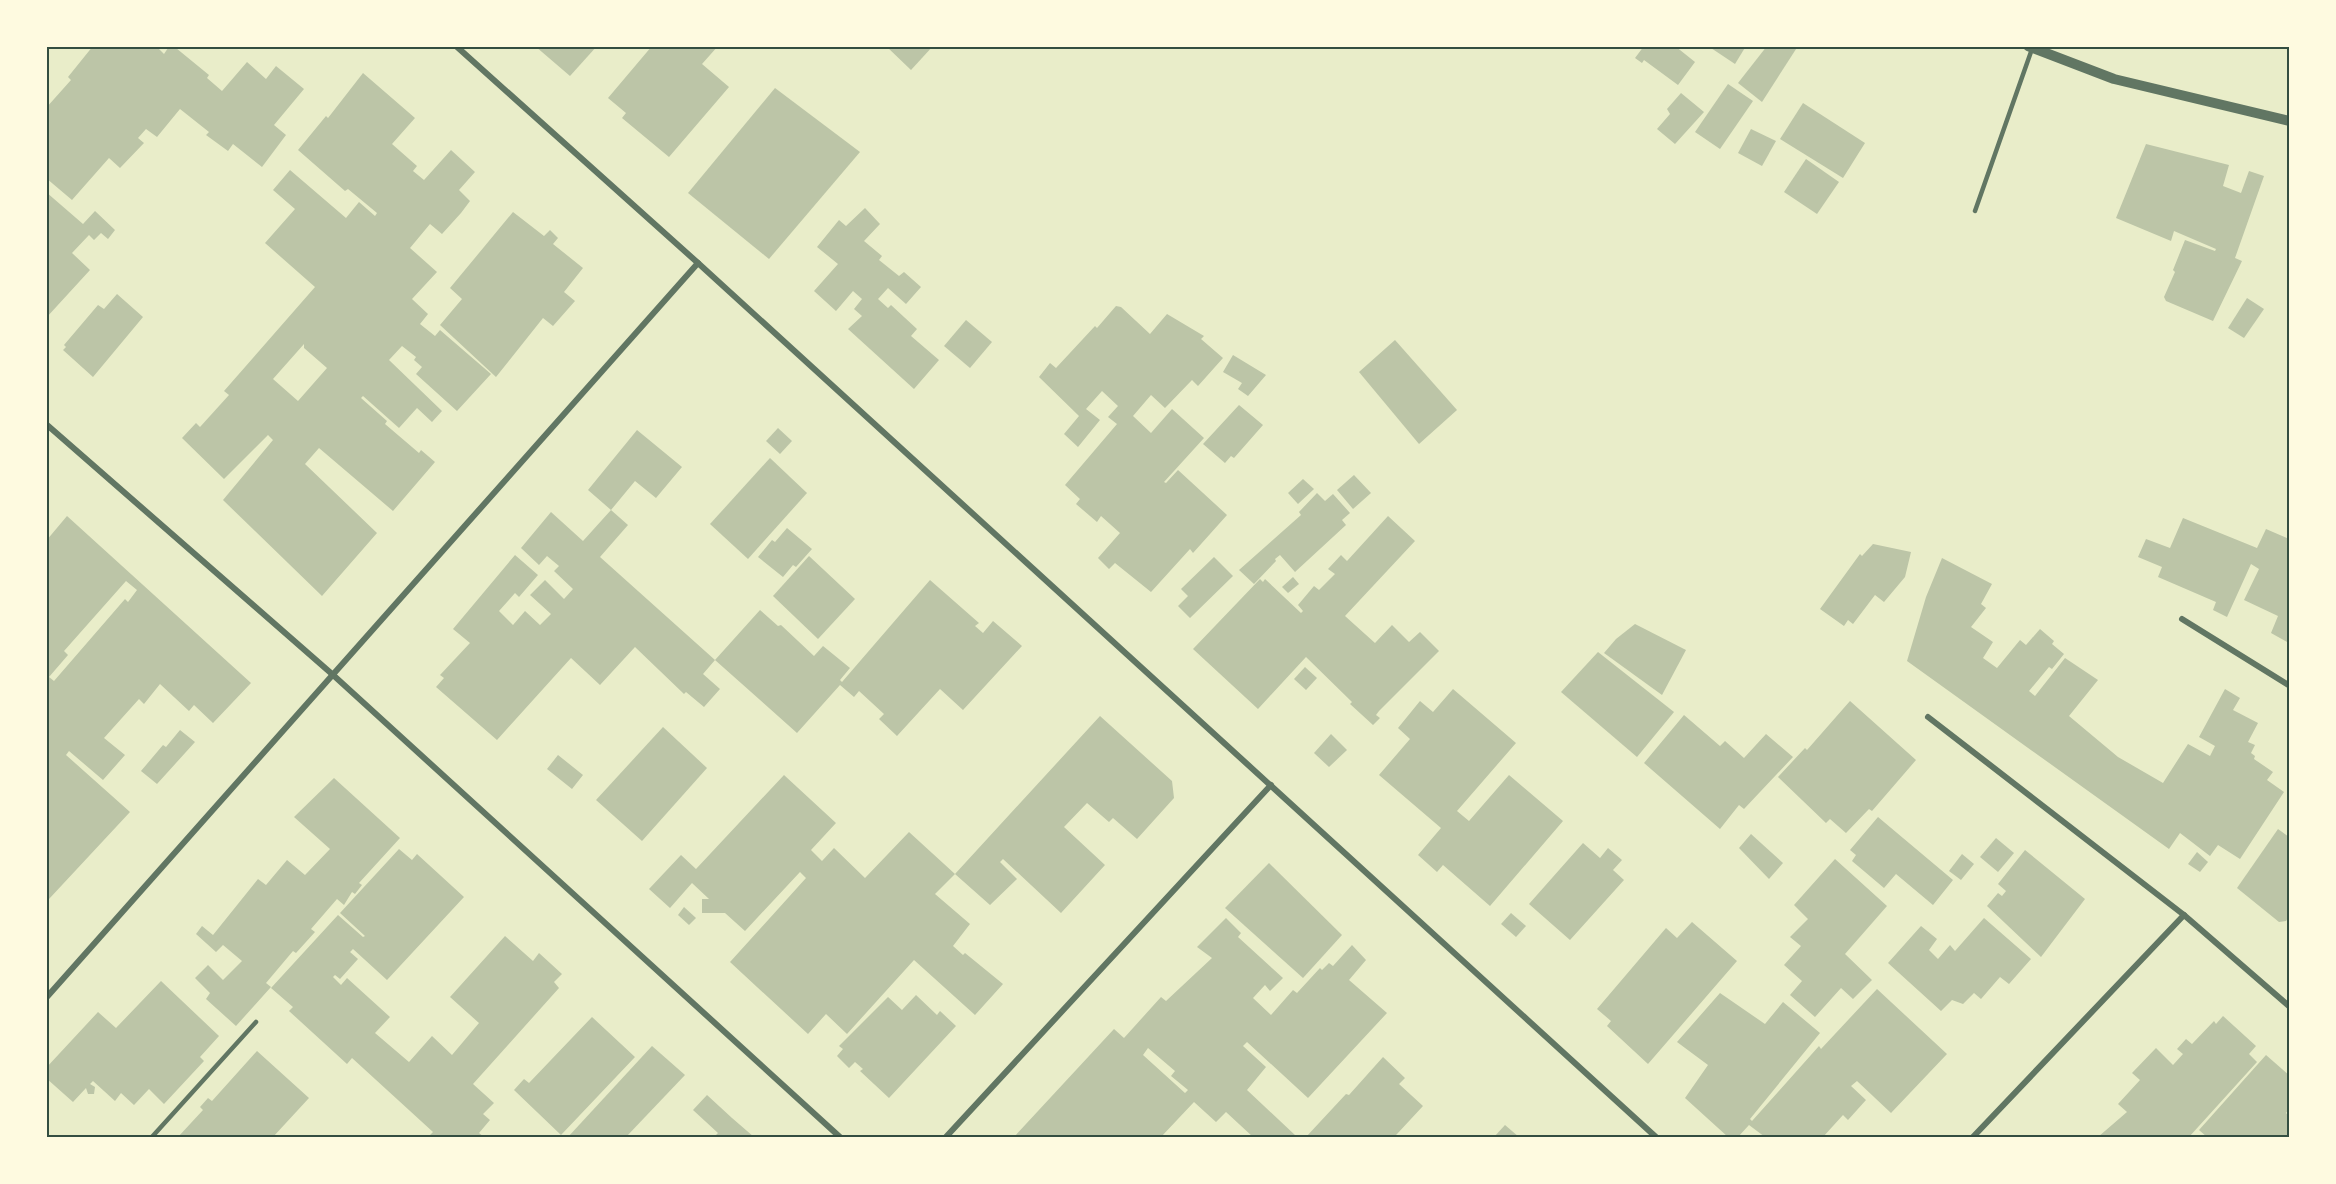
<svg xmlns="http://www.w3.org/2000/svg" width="2336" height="1184" font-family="Figtree,sans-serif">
<rect width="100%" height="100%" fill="#e9edc9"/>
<g fill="#bcc5a7" fill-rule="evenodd">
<path d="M93,46H156L164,54L168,48L166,46H177L176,48L209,75L207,78L222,91L247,62L266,79L276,66L304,89L274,125L286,135L262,167L233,144L228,151L206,135L209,132L180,109L157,137L146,129L138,138L144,143L120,168L109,158L72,200L46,178V108L71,80L68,77Z"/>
<path d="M535,46H597L570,76Z"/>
<path d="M652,46H718L702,64L729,87L669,157L622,118L626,113L608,98Z"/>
<path d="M886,46H933L911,70Z"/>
<path d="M1644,46H1675L1695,62L1678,85L1644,60L1642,63L1635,58Z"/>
<path d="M1708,46H1746L1735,64Z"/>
<path d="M1767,46H1798L1762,102L1738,83Z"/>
<path d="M363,73L415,118L392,144L417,166L413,171L424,180L451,150L475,172L459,190L470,201L461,213L442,234L430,224L410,248L437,272L412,299L428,314L420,324L435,336L440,330L491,374L457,411L416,374L422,367L414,360L416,357L402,346L389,360L442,411L432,422L417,408L399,428L363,396L361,398L387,421L385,424L419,453L421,450L435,462L393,511L319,448L305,464L377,533L322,596L223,500L273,440L268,435L224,479L182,438L196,423L200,427L229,395L224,391L315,287L265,243L295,209L273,190L290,170L346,218L359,202L375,216L377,213L348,189L345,191L298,150L326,116L328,118ZM304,344V348L327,368L298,401L273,379Z"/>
<path d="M1728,84L1753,101L1720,149L1695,132Z"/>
<path d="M775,88L860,152L769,259L688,193Z"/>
<path d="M1681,93L1704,112L1675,144L1657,129L1670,114L1667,109Z"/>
<path d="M1803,103L1865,143L1843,178L1780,139Z"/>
<path d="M1751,129L1776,141L1762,166L1738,153Z"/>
<path d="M2146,144L2229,165L2223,186L2241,193L2249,171L2264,176L2235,258L2242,261L2213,321L2166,301L2164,297L2175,272L2173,270L2185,240L2215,251L2216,249L2174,231L2171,241L2116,218Z"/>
<path d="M1806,159L1839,182L1817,214L1784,192Z"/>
<path d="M46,192L83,224L95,211L115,230L108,239L101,233L94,240L89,235L72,253L90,270L46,318Z"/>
<path d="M865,208L880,224L864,241L882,256L879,260L899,276L904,272L921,287L906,304L888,288L878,299L888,308L891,305L917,329L911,336L939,360L914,389L848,329L862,316L854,309L862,299L853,291L836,311L814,291L838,264L817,247L839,220L846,226Z"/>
<path d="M513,212L544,236L550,230L558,238L553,244L583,268L564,292L575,301L553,326L543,318L496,377L440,325L462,299L450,288Z"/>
<path d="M117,294L143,317L93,377L63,350L66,347L64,345L98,305L104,309Z"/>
<path d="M2247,298L2264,309L2244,338L2228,328Z"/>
<path d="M1116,306L1121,307L1150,334L1167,314L1204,336L1201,339L1223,358L1198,386L1192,380L1165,408L1151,395L1133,416L1151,433L1172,409L1204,438L1164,482L1166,483L1178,470L1227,515L1193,553L1190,549L1151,592L1115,563L1109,569L1098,558L1120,533L1101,516L1097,522L1076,504L1080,499L1065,485L1117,424L1108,417L1118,406L1102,391L1086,409L1100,420L1078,447L1064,434L1079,416L1039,377L1050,363L1056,368L1095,326L1097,328Z"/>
<path d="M966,320L992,342L970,368L944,346Z"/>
<path d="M1395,340L1457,410L1419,444L1359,372Z"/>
<path d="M1233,355L1266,375L1248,396L1238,389L1242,383L1223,372Z"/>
<path d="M1239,405L1263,425L1234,458L1231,456L1225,463L1203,444Z"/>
<path d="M778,428L792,441L780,454L766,441Z"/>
<path d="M637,430L682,467L656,498L635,481L611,510L628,525L600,557L715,660L703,674L720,689L704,707L686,692L684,694L635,647L600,685L571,658L497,740L436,687L444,678L440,675L470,643L453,629L515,555L538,575L519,597L515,593L499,611L513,625L525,611L540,625L551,614L530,595L545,580L564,599L573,589L554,571L559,566L547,556L539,565L521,548L551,512L583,541L611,510L588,490Z"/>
<path d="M770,458L807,493L748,559L710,524Z"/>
<path d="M1354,475L1371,493L1353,509L1337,490Z"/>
<path d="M1303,479L1314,489L1298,504L1288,493Z"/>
<path d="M1317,493L1325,501L1333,494L1350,513L1342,520L1346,525L1295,572L1280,555L1275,559L1276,561L1254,584L1239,570L1301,515L1299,512Z"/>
<path d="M67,516L251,683L213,723L194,705L189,711L160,684L144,704L139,699L104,738L125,755L103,780L69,751L66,755L130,812L49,899L46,896V541ZM126,581L137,590L128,602L125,599L54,681L49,677L68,655L64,651Z"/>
<path d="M1388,516L1415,541L1345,616L1375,643L1392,625L1409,642L1420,632L1439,651L1379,711L1376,715L1380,718L1373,725L1350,704L1352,702L1306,657L1258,709L1193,649L1260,579L1263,582L1265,579L1301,613L1303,611L1298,605L1314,586L1319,590L1335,574L1328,569L1341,555L1347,561Z"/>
<path d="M2183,518L2257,548L2266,529L2289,539V643L2271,633L2278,616L2244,600L2259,569L2251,564L2227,617L2213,610L2216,602L2158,577L2162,567L2138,557L2146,539L2170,548Z"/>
<path d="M787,528L812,549L796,567L793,565L783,577L758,557L772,540L775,542Z"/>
<path d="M1873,544L1911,552L1905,577L1884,602L1875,595L1853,624L1848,620L1844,626L1820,609L1860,554L1862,556Z"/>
<path d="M809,556L855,599L818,639L773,596Z"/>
<path d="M1214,557L1233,576L1190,618L1178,606L1188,596L1181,589Z"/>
<path d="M1942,558L1992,584L1981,604L1986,608L1971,627L1993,642L1983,658L1997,668L2020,640L2026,645L2040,629L2054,641L2052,644L2064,654L2052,669L2049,667L2029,691L2035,696L2065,658L2098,680L2069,716L2118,757L2163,783L2188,744L2210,756L2215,746L2199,737L2225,689L2240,698L2233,710L2258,723L2248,742L2255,745L2251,753L2255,756L2254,759L2273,772L2267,780L2284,792L2240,859L2218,845L2210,856L2180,833L2169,849L1907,661L1926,597Z"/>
<path d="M1293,577L1299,584L1288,593L1282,587Z"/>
<path d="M930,580L979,623L975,626L983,633L993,621L1022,646L963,710L940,689L897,736L879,719L884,714L859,691L854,697L840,685L797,733L715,660L760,610L778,626L781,625L814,656L823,646L850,668L840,680L842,682Z"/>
<path d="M1635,624L1686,650L1662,695L1604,653L1616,639Z"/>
<path d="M1598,652L1674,712L1637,757L1561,692Z"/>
<path d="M1305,667L1317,678L1306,690L1294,679Z"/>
<path d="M1453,689L1516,743L1457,811L1469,821L1509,775L1563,821L1490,906L1443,865L1437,872L1418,855L1441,828L1379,775L1410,739L1398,728L1420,701L1433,712Z"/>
<path d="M1850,701L1916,760L1872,811L1869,809L1846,833L1830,819L1826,823L1778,777L1805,748L1807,750Z"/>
<path d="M1684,715L1720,746L1725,741L1744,758L1766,734L1793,757L1744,809L1739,805L1720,829L1644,763Z"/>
<path d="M1100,716L1172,781L1174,798L1137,839L1113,818L1109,822L1087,803L1064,827L1105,865L1061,913L1003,859L1000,862L1017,879L990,905L955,874Z"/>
<path d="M663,727L707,768L642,841L596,800Z"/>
<path d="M180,730L195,742L157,784L141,771L163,745L166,747Z"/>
<path d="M1331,734L1347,750L1329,767L1314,753Z"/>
<path d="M558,755L583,775L572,789L547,769Z"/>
<path d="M784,775L836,823L811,850L822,861L834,848L865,878L909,832L955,874L935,894L970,924L953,946L963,955L965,953L1003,984L975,1015L914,960L847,1034L826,1014L808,1034L730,962L806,878L800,872L745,931L725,913H702V899H709L692,883L670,908L649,889L681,855L696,869Z"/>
<path d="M334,778L400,838L359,883L362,885L355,894L352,892L344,905L337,899L311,929L315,932L296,953L293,951L266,983L271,987L236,1026L206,999L210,993L195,978L208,965L223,980L242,961L223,945L216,952L196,934L202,926L213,935L258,879L266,885L287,860L305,875L330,849L294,817Z"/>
<path d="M1878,817L1953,880L1933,905L1896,874L1884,888L1852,861L1856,855L1850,850Z"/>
<path d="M2278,829L2289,837V916L2286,921L2279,922L2237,888Z"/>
<path d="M1751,834L1783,863L1769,879L1739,848Z"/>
<path d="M1996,838L2014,853L1998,872L1980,857Z"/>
<path d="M1583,843L1600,858L1608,848L1622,860L1613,870L1624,880L1570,940L1529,904Z"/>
<path d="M399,849L412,860L417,854L464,897L387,980L353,949L350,952L358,959L340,979L335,975L333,977L341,985L347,978L390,1017L375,1033L409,1062L432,1036L452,1055L479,1023L450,997L505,936L533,961L539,953L562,974L554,982L559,988L473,1084L494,1103L483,1114L490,1120L479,1133L484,1137H428L433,1132L352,1058L347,1064L289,1011L293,1007L271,988L338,915L363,937L365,936L340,913Z"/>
<path d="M2025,850L2085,899L2041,957L1987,906L1998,893L2002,896L2006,891L1998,884Z"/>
<path d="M2197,852L2208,862L2200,872L2188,864Z"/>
<path d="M1962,854L1974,864L1961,880L1949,871Z"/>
<path d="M1835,859L1887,906L1845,954L1872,980L1853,999L1841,988L1815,1017L1790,995L1802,981L1784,965L1801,946L1790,937L1808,919L1794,905Z"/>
<path d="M1269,863L1342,935L1303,978L1225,908Z"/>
<path d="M684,907L696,918L689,925L678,915Z"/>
<path d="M1511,913L1526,926L1516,937L1501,924Z"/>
<path d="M1226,918L1241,933L1238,937L1283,978L1270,991L1265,985L1253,998L1271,1015L1293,990L1297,993L1320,968L1322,970L1329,963L1333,966L1352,945L1366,960L1349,980L1387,1013L1308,1098L1247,1042L1243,1046L1266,1067L1247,1090L1296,1136L1294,1137H1253L1226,1112L1216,1122L1194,1102L1161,1137H1014L1114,1029L1124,1038L1161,997L1166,1001L1212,958L1197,947ZM1148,1048L1175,1071L1171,1076L1188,1090L1185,1093L1143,1055Z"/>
<path d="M1984,918L2031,959L2009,984L2000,977L1981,999L1974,993L1963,1004L1952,1000L1941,1011L1888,963L1921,926L1937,939L1929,950L1938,959L1950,945L1955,951Z"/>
<path d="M1692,922L1737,961L1648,1064L1607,1026L1611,1021L1597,1009L1666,928L1677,938Z"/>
<path d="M161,981L219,1036L200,1057L204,1061L164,1104L149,1089L134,1105L121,1093L115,1101L93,1081L90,1084L95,1087L94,1094H88L86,1088L73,1102L46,1078V1068L98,1012L116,1028Z"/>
<path d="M1877,989L1947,1054L1891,1113L1857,1081L1851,1086L1866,1100L1848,1120L1843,1115L1823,1137H1765L1749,1125L1738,1137H1728L1685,1098L1708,1065L1677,1042L1720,993L1765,1024L1783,1002L1820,1033L1750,1119L1752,1121L1819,1046L1821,1049Z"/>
<path d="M916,995L937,1015L940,1011L956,1026L889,1098L860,1071L863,1069L855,1062L849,1068L837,1056L843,1049L839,1046L888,997L902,1010Z"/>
<path d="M2223,1016L2256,1046L2249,1054L2257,1062L2189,1137H2098L2127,1112L2118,1104L2140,1080L2132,1073L2156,1048L2173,1065L2183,1054L2177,1049L2186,1039L2192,1044L2214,1021L2216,1024Z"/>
<path d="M592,1017L635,1057L561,1135L514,1090L524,1079L529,1083Z"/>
<path d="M652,1046L685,1075L626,1137H568Z"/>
<path d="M257,1051L309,1098L273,1137H178L203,1110L200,1107L208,1098L212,1101Z"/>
<path d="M2266,1055L2289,1075V1109L2286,1113L2289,1116V1137H2207L2199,1130Z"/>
<path d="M1383,1057L1405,1078L1399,1084L1423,1106L1397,1134L1394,1137H1306L1346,1094L1349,1095Z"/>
<path d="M707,1095L732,1118L754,1137H714L718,1133L693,1110Z"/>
<path d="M1505,1125L1519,1137H1494Z"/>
</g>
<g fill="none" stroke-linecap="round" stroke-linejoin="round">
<g stroke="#617663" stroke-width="4.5">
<path d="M1975,211L2032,49"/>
<path d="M151,1138L256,1022"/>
</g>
<g stroke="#617663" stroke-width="6">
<path d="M456,46L698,263L1657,1138"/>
<path d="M46,424L332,674L841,1138"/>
<path d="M2182,619L2290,686"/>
<path d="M1928,717L2184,915L2290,1007"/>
<path d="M46,998L698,263"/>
<path d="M945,1138L1271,785"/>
<path d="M1972,1138L2184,915"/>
</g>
<path stroke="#617663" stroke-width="10" d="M2028,46L2114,79L2290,121"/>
</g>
<rect width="2336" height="1184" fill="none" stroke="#fefae0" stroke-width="96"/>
<rect x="48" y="48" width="2240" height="1088" fill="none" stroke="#344e41" stroke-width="2"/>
</svg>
